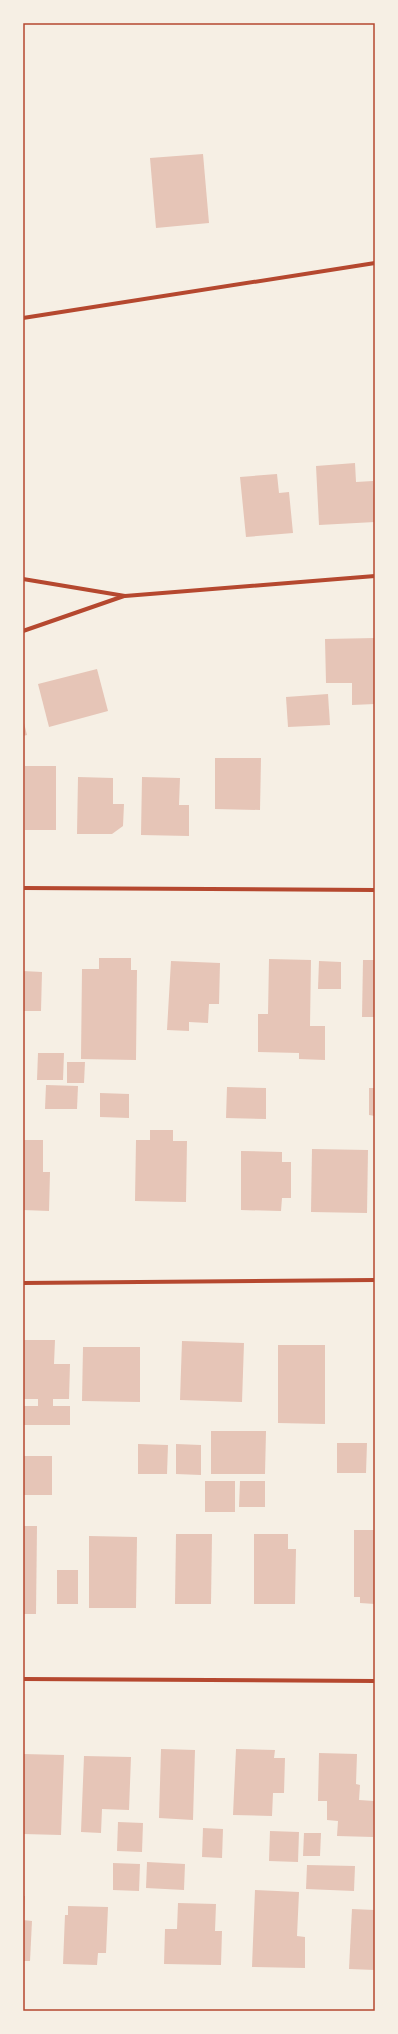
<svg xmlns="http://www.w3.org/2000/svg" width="398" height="2034" font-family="Jost,sans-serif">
<rect width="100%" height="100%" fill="#f6efe4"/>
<g fill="#e6c5b7">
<path d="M203,154L209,223L156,228L150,158Z"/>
<path d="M355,463L356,482L373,481L375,522L319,525L316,466Z"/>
<path d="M277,474L279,493L289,492L293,533L246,537L240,477Z"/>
<path d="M375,638V704L352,705V683H326L325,639Z"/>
<path d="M97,669L108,711L49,727L38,684Z"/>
<path d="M328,694L330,725L288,727L286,697Z"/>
<path d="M23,719L27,735L23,736Z"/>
<path d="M215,758H261L260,810L215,809Z"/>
<rect x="25" y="766" width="31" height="64"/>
<path d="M78,777L113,778V804H124L123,826L112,834H77Z"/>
<path d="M142,777L180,778L179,805H189V836L141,835Z"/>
<path d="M99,958H131V970H137L136,1060L81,1059L82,969H99Z"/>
<path d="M269,959L311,960L310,1026H325V1060L299,1059V1053L258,1052V1014H268Z"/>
<path d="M363,960H375V1017H362Z"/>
<path d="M171,961L220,963L219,1004H209L208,1023L189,1022V1031L167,1030Z"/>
<path d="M319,961L341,962V989H318Z"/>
<path d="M23,971L42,972L41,1011H23Z"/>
<path d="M38,1053H64L63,1080H37Z"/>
<path d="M67,1062H85L84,1083H67Z"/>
<path d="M46,1085L78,1086L77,1109H45Z"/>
<path d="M227,1087L266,1088V1119L226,1118Z"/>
<path d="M369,1088H375V1116L369,1115Z"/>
<path d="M100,1093L129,1094V1118L100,1117Z"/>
<path d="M150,1130H173V1141H187L186,1202L135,1201L136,1140H150Z"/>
<path d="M23,1140H43V1172H50L49,1211L23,1210Z"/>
<path d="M312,1149L368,1150L367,1213L311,1212Z"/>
<path d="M241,1151L282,1152V1162H291V1198H282L281,1211L241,1210Z"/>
<path d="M23,1340H55L54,1364H70L69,1399H53V1406H70V1425H23V1406H38V1399H23Z"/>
<path d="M182,1341L244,1343L242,1402L180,1400Z"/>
<path d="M278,1345H325V1424L278,1423Z"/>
<path d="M83,1347H140V1402L82,1401Z"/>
<path d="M211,1431H266L265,1474H211Z"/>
<path d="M337,1443H367L366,1473H337Z"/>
<path d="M138,1444L168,1445L167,1474H138Z"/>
<path d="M176,1444L201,1445V1475L176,1474Z"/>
<rect x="23" y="1456" width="29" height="39"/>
<rect x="205" y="1481" width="30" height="31"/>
<path d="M240,1481H265V1507H239Z"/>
<path d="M23,1526H37L36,1614H23Z"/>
<path d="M354,1530H375V1604L360,1603V1597H354Z"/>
<path d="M176,1534H212L211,1604H175Z"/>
<path d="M254,1534H288V1549H296L295,1604H254Z"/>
<path d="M89,1536L137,1537L136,1608H89Z"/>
<rect x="57" y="1570" width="21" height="34"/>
<path d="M161,1749L195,1750L193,1820L159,1818Z"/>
<path d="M236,1749L275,1750L274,1758H285L284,1793H273L272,1816L233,1815Z"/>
<path d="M319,1753L357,1754L356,1784L360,1785L359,1800L374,1801L373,1837L337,1836L338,1821L327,1820V1801H318Z"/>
<path d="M23,1754L64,1755L61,1835L23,1834Z"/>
<path d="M84,1756L131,1757L129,1810L102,1809L101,1833L81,1832Z"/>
<path d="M118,1822L143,1823L142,1852L117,1851Z"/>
<path d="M203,1828L223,1829L222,1858L202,1857Z"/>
<path d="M270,1831L299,1832L298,1862L269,1861Z"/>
<path d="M304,1833H321L320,1856H303Z"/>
<path d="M147,1862L185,1864L184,1890L146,1888Z"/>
<path d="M113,1863L140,1864L139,1891L113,1890Z"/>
<path d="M307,1865L355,1866L354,1891L306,1889Z"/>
<path d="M255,1890L299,1892L297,1936L305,1937V1968L252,1967Z"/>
<path d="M23,1896H25L24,1920H23Z"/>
<path d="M178,1903L216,1904L215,1931H222L221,1965L164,1964L165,1929H177Z"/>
<path d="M68,1906L108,1907L106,1953H98L97,1965L63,1964L65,1915H68Z"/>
<path d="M352,1909L375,1910V1970L349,1969Z"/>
<path d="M23,1920L32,1921L30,1961H23Z"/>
</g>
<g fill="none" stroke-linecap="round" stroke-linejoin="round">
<g stroke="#b5482f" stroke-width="4">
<path d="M23,318L375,263"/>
<path d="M23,579L125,596L375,576"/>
<path d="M23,631L124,596"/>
<path d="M23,888L375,890"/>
<path d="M23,1283L375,1280"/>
<path d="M23,1679L375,1681"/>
</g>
</g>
<rect width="398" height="2034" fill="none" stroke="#f6efe4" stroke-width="48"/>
<rect x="24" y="24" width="350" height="1986" fill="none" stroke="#b5482f" stroke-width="1.5"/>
</svg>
